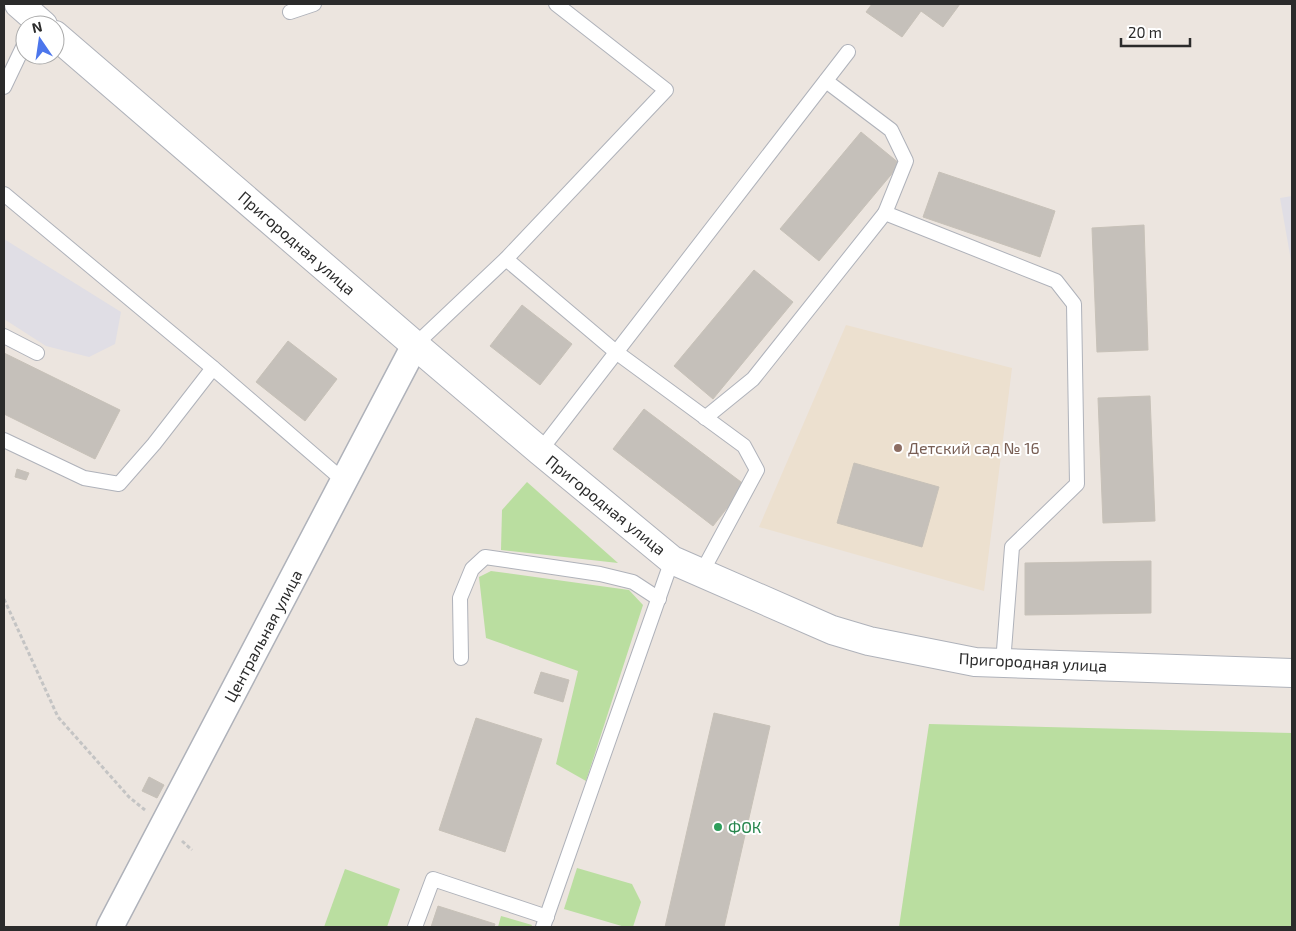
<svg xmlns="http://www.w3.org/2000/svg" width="1296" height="931" font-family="'Exo 2',sans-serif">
<rect width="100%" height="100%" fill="#ece5df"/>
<g fill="#e0dee5">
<path d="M1292,196V266L1280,198Z"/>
<path d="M4,239L121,312L115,344L89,357L46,346L4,319Z"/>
</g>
<path fill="#ece0cf" d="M846,325L1012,368L984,591L759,527Z"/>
<g fill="#badea0">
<path d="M527,482L618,563L501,550L502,510Z"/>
<path d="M491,571L629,590L643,605L586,781L556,764L578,671L486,638L479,577Z"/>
<path d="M929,724L1292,733V927H899Z"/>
<path d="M577,868L632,884L641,902L633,927H625L564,909Z"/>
<path d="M345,869L400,889L387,927H324Z"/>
<path d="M501,916L532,925L531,927H498Z"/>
</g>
<g fill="#c5c0ba" stroke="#c7c1b8">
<path d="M872,4H960L943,27L921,11L902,37L866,12Z"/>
<path d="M861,132L900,164L819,261L780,229Z"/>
<path d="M939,172L1055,211L1040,257L923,217Z"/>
<path d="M1144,225L1148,350L1097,352L1092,228Z"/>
<path d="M754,270L793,302L713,399L674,366Z"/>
<path d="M522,305L572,344L540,385L490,346Z"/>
<path d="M288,341L337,379L305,421L256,382Z"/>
<path d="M4,353L120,410L95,459L4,414Z"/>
<path d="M1150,396L1155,521L1103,523L1098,398Z"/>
<path d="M644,409L745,485L713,526L613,449Z"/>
<path d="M854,463L939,487L922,547L837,523Z"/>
<path d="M17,469L29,473L26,480L15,477Z"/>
<path d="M1151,561V613L1025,615V563Z"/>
<path d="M541,672L569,680L563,702L534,693Z"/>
<path d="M714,713L770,726L724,927H665Z"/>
<path d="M476,718L542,739L505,852L439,830Z"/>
<path d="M149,777L164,785L157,798L142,791Z"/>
<path d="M438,906L495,924L494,927H431Z"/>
</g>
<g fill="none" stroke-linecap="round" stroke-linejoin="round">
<defs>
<g id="service">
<path d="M290,12L314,4"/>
<path d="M826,81L891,130L906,161L885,213"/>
<path d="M4,87L25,43"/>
<path d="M4,194L213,368L344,481"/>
<path d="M506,259L666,90L556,4"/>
<path d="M4,336L37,353"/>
<path d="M415,345L506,259L616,352L744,446L757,470L702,572"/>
<path d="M705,418L753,379L885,213L1056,281L1074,304L1077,484L1012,547L1003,663"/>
<path d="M4,440L84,478L119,484L154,444L213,368"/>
<path d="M540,451L848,52"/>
<path d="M461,658L460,598L472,569L485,557L600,574L633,582L659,599"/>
<path d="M415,927L433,879L547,917"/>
<path d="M543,927L672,560"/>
</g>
<path id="minor" d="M110,927L415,345"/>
<g id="secondary">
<path d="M19,4L43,25"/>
<path d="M55,35L415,345L540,451L672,560L832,630L869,641L975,662L1292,673"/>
</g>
</defs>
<use href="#service" stroke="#afb2ba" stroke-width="16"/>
<use href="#minor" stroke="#afb2ba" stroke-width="29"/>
<use href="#secondary" stroke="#afb2ba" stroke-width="30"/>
<g stroke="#c4c4c4" stroke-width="3" stroke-dasharray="4 2.5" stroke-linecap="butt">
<path d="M4,599L58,717L129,797L145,810"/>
<path d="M182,841L192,850"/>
</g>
<use href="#service" stroke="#fff" stroke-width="14"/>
<use href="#minor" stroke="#fff" stroke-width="26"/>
<use href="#secondary" stroke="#fff" stroke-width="28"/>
</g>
<circle fill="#8d6e63" stroke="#fff" stroke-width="2" cx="898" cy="448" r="5"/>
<circle fill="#2e9e5b" stroke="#fff" stroke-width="2" cx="718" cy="827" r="5"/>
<g text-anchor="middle" stroke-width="4" stroke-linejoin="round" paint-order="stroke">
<g font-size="16" fill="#2b2b2b" stroke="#fff">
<text transform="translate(297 243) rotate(41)" y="6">Пригородная улица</text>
<text transform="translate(606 505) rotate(39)" y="6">Пригородная улица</text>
<text transform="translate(263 636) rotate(-62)" y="6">Центральная улица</text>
<text transform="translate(1033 662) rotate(3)" y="6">Пригородная улица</text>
</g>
<g font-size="16" fill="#785e54" stroke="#fff" text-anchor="start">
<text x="908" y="454">Детский сад № 16</text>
</g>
<g font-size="16" fill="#27864d" stroke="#fff" text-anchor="start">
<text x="728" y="833">ФОК</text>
</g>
</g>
<rect width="1296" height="931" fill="none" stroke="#2b2b2b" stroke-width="10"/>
<g transform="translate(40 40) rotate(347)"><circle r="24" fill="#ffffff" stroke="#aaaaaa"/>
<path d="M0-4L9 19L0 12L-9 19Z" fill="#4c76ec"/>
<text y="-8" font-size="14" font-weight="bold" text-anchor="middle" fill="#2b2b2b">N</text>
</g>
<path d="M1121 38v8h69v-8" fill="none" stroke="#2b2b2b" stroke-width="2.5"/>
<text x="1128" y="38" font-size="15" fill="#2b2b2b" stroke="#ffffff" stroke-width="4" paint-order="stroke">20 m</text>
</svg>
